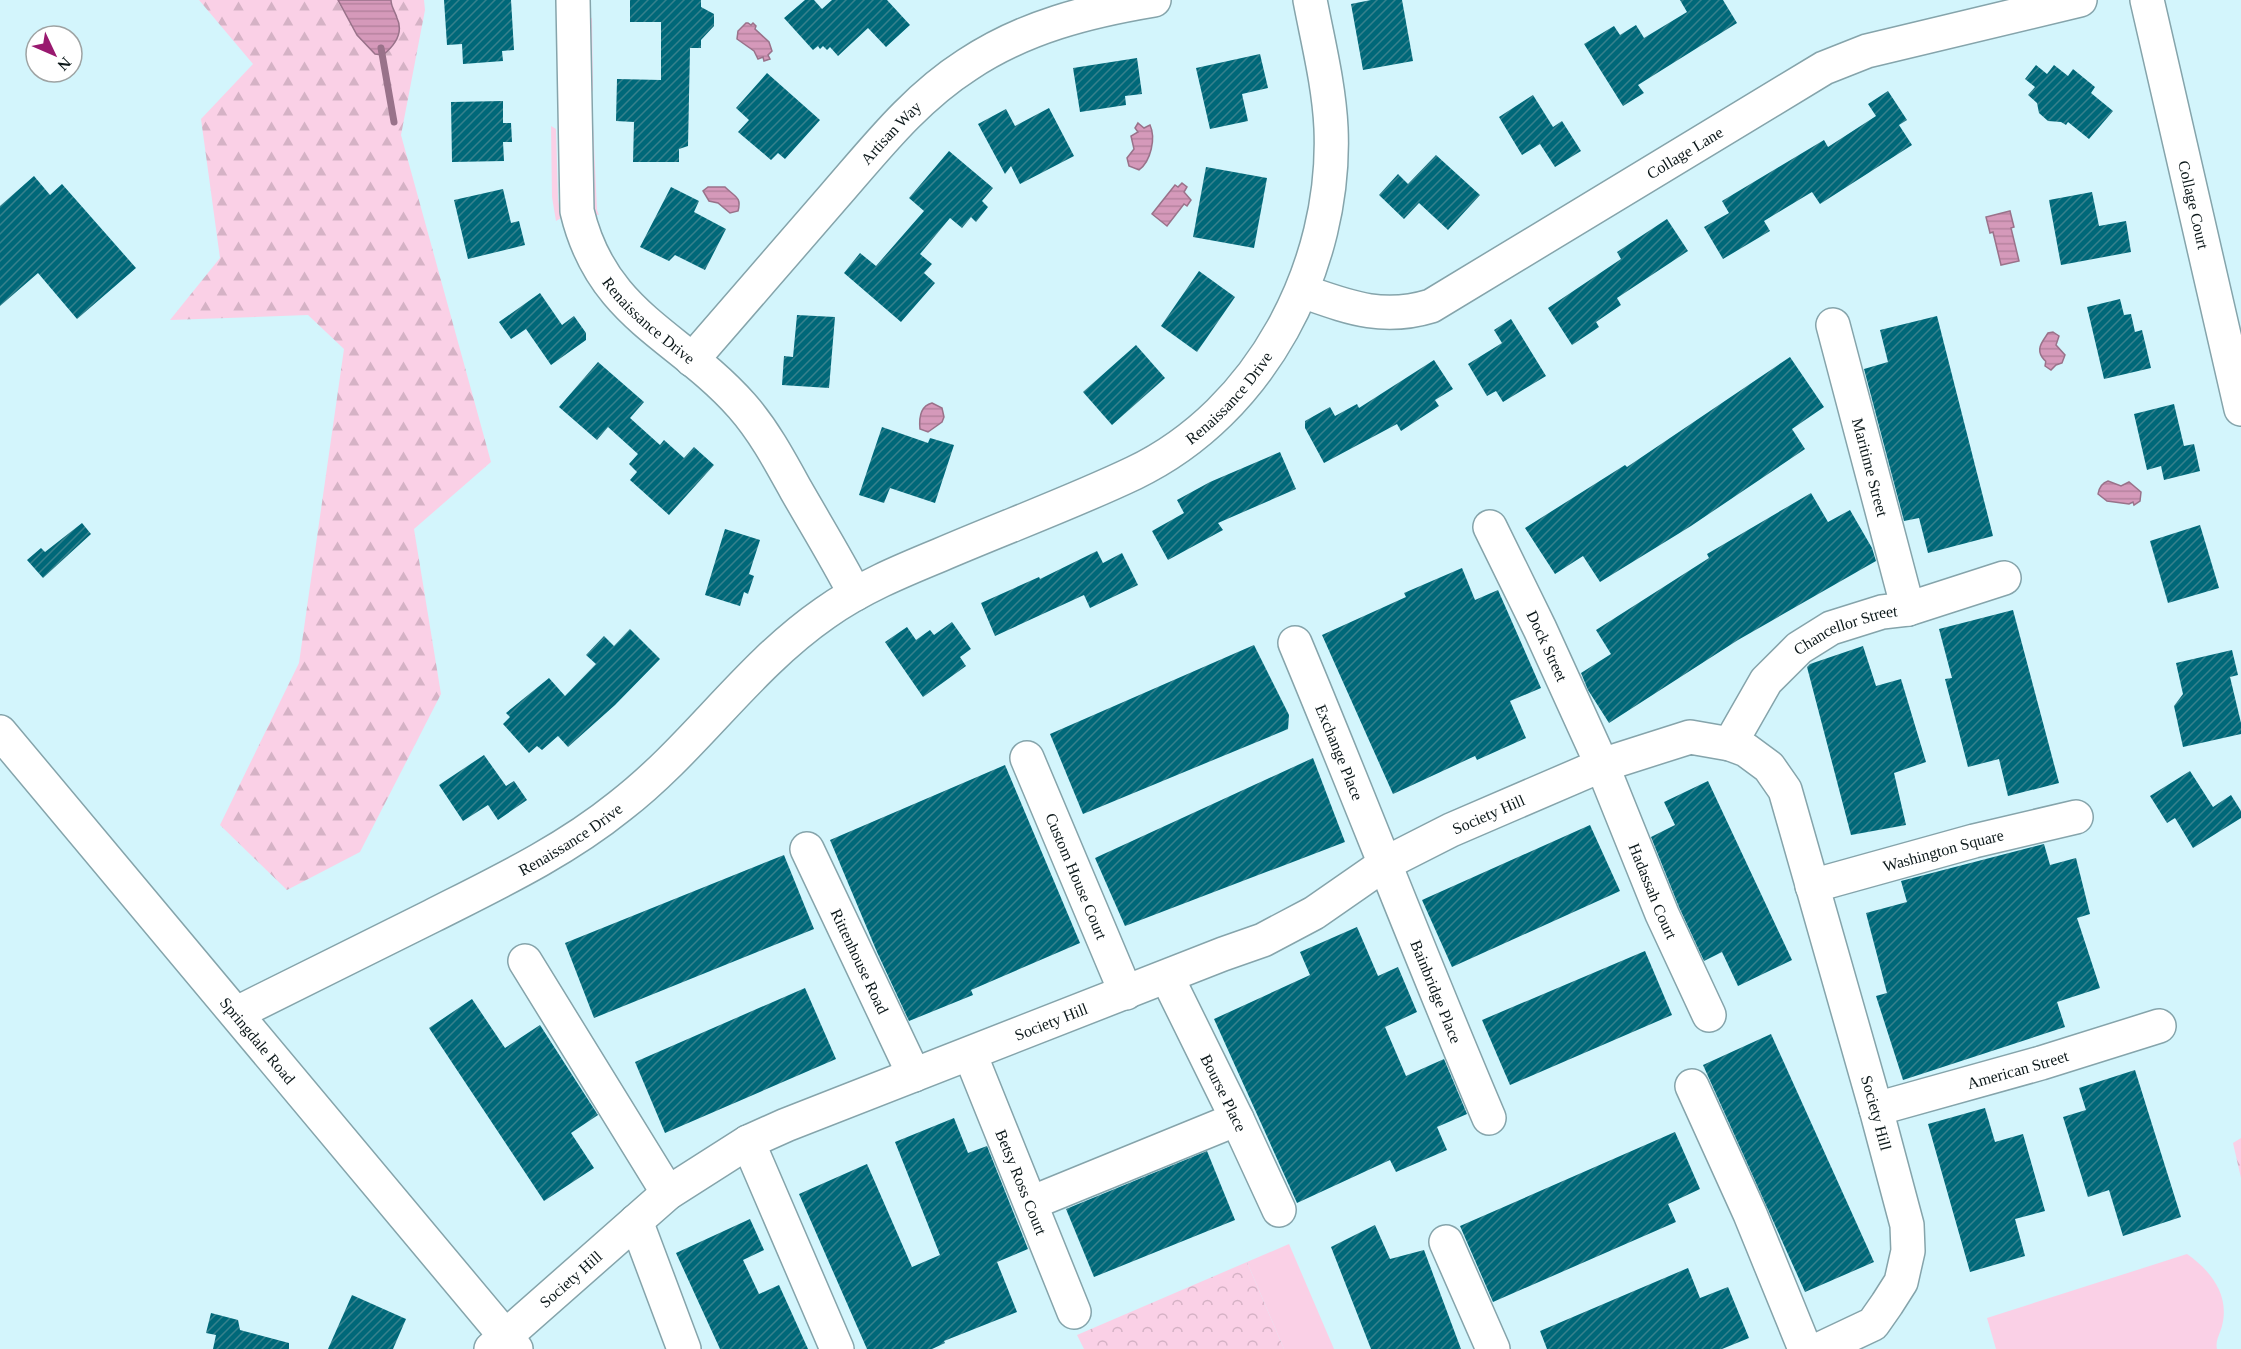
<svg xmlns="http://www.w3.org/2000/svg" width="2241" height="1349" font-family="'Times New Roman',serif">
<defs>
<pattern id="forest-firs" width="22" height="20" patternUnits="userSpaceOnUse" patternTransform="scale(1.5)"><rect width="22" height="20" fill="#fad0e6"/><path d="M5 1l3.5 6h-7zM16 11l3.5 6h-7z" fill="#d5b2c5"/></pattern>
<pattern id="park-crowns" width="20" height="18" patternUnits="userSpaceOnUse" patternTransform="scale(1.5)"><rect width="20" height="18" fill="#fad0e6"/><path d="M2 6a3 3 0 1 1 6 0M12 15a3 3 0 1 1 6 0" fill="none" stroke="#d5b2c5"/></pattern>
<pattern id="water-rules" width="6" height="5" patternUnits="userSpaceOnUse" patternTransform="scale(1.5)"><rect width="6" height="5" fill="#d599ba"/><path d="M0 2.5h6" fill="none" stroke="#b6839f"/></pattern>
<pattern id="building-hatch" width="6" height="6" patternUnits="userSpaceOnUse" patternTransform="scale(1.5)"><rect width="6" height="6" fill="#006879"/><path d="M-1 1l2-2M0 6l6-6M5 7l2-2" fill="none" stroke="#37818c"/></pattern>
</defs>
<rect width="100%" height="100%" fill="#d3f5fc"/>
<g fill="#fad0e6">
<path d="M592,18L593,91L588,89L587,19Z"/>
<path d="M593,124L597,210L599,215L594,214L590,188L589,126Z"/>
<path d="M551,126L556,129L558,199L561,218L556,221L552,197Z"/>
<path d="M1289,1244L1334,1349H1284L1247,1262Z"/>
<path d="M2187,1254C2211,1271 2230,1295 2222,1326C2220,1334 2215,1341 2217,1349H1996L1987,1318Z"/>
</g>
<g fill="url(#forest-firs)">
<path d="M199,0H424L425,10L401,135L491,462L414,529L441,694L360,852L287,890L220,825L299,663L344,349L308,315L170,320L220,258L201,119L253,64Z"/>
<path d="M2241,1138V1178L2233,1143Z"/>
</g>
<path fill="url(#park-crowns)" d="M1247,1262L1284,1349H1084L1077,1335Z"/>
<g fill="url(#water-rules)" stroke="#99728a" stroke-width="1.5">
<path d="M338,0H391C391,7 395,11 397,18C404,33 394,46 383,55L375,54L357,35Z"/>
<path d="M746,23H748L751,25L753,23L756,26L755,29L769,42L772,51L768,55L770,59L764,61L763,57L758,59L754,51L737,39L738,31Z"/>
<path d="M1138,123L1144,128L1150,125C1156,138 1151,161 1139,170L1129,166L1127,158L1134,149L1131,136L1138,132L1135,128Z"/>
<path d="M1182,183L1187,187L1184,192L1191,200L1187,206L1184,204L1167,226L1152,214L1175,185L1178,187Z"/>
<path d="M708,187H725C735,197 742,197 738,211L730,213L718,203L709,201L703,191Z"/>
<path d="M2010,211L2014,227L2011,228L2019,261L2001,265L1993,232L1990,233L1986,217Z"/>
<path d="M2053,332L2059,336L2056,345L2065,355L2062,363L2056,365L2051,370L2045,366C2046,358 2047,364 2042,357C2036,348 2043,341 2048,333Z"/>
<path d="M932,403L942,408L944,417L942,422L928,432L920,429C919,419 920,406 932,403Z"/>
<path d="M2108,481L2121,486L2129,482L2141,492L2140,501L2134,505L2133,502L2129,504L2107,501L2098,494C2099,488 2102,483 2108,481Z"/>
</g>
<g fill="none" stroke-linecap="round" stroke-linejoin="round">
<path stroke="#99728a" stroke-width="7" d="M381,48L394,122"/>
</g>
<g fill="url(#building-hatch)">
<path d="M444,0H511L514,50L502,51L503,61L463,64L462,44L447,45Z"/>
<path d="M630,0H701V7L714,14V26L701,40V48H690L688,146L679,149V162H633L634,122L616,121L617,79L661,80V22H630Z"/>
<path d="M805,0H814L822,9L832,0H887L910,25L886,47L868,28L838,56L830,47L827,50L823,46L820,49L818,46L813,50L784,18Z"/>
<path d="M1371,0H1402L1413,61L1363,70L1351,4Z"/>
<path d="M1680,0H1723L1737,23L1638,85L1644,93L1623,106L1584,44L1614,26L1620,35L1636,25L1644,38L1687,12Z"/>
<path d="M1260,54L1268,88L1242,94L1248,121L1210,129L1196,68Z"/>
<path d="M1137,58L1142,94L1125,96L1126,105L1080,112L1073,68Z"/>
<path d="M2036,65L2047,74L2054,65L2068,76L2073,69L2095,87L2091,93L2113,111L2089,139L2068,122L2066,125L2061,122L2048,121L2039,113L2037,103L2028,95L2035,87L2025,79Z"/>
<path d="M767,73L820,120L785,159L778,153L771,160L738,132L749,120L736,108Z"/>
<path d="M1888,91L1907,120L1899,125L1912,145L1820,204L1812,192L1764,221L1770,231L1723,259L1704,227L1729,213L1722,201L1824,140L1828,147L1876,116L1868,104Z"/>
<path d="M1533,95L1553,127L1562,121L1581,151L1555,167L1540,144L1522,155L1499,117Z"/>
<path d="M503,101V123H511L512,142H503L504,161L452,162L451,102Z"/>
<path d="M1049,108L1074,156L1020,184L1011,166L1005,174L978,124L1006,109L1015,126Z"/>
<path d="M949,151L993,188L982,201L988,207L976,222L971,217L962,228L950,218L920,254L932,264L924,273L935,283L901,322L844,273L860,253L876,266L924,211L909,198Z"/>
<path d="M1436,155L1480,195L1448,230L1419,203L1404,219L1379,195L1398,174L1408,184Z"/>
<path d="M1206,167L1267,178L1254,248L1193,237Z"/>
<path d="M34,176L50,195L62,184L136,268L77,319L38,273L0,306V206Z"/>
<path d="M671,187L699,201L694,212L726,229L705,270L675,255L669,261L640,247Z"/>
<path d="M503,189L511,223L519,221L525,245L468,259L454,200Z"/>
<path d="M2092,192L2099,226L2126,221L2131,252L2061,265L2049,200Z"/>
<path d="M1667,219L1688,251L1617,298L1621,305L1596,322L1599,327L1572,345L1548,308L1621,259L1617,252Z"/>
<path d="M1199,271L1235,297L1197,352L1161,326Z"/>
<path d="M540,293L562,325L574,316L586,333V340L551,365L526,329L511,339L499,322Z"/>
<path d="M2120,299L2124,315L2131,314L2135,332L2142,330L2151,368L2104,379L2087,307Z"/>
<path d="M797,315L835,317L829,388L782,385L784,356L793,357Z"/>
<path d="M1937,316L1993,536L1928,553L1919,518L1904,521L1864,369L1888,362L1880,330Z"/>
<path d="M1511,319L1546,376L1503,402L1496,391L1487,396L1468,364L1502,343L1494,330Z"/>
<path d="M1136,345L1165,378L1112,425L1083,392Z"/>
<path d="M1790,357L1824,407L1792,429L1805,449L1691,526L1600,582L1583,556L1555,574L1525,528L1625,465L1627,467Z"/>
<path d="M1434,360L1453,389L1435,400L1439,406L1401,431L1397,424L1324,463L1305,428V421L1330,407L1335,416L1357,404L1359,408Z"/>
<path d="M598,362L644,402L630,418L660,445L664,440L684,458L694,447L714,465L669,515L630,480L637,472L629,464L638,454L608,427L597,440L559,407Z"/>
<path d="M2174,404L2184,446L2194,444L2200,471L2164,480L2161,466L2147,470L2134,414Z"/>
<path d="M882,427L928,443L930,438L954,445L935,503L890,488L884,503L859,495Z"/>
<path d="M1280,452L1296,489L1218,523L1223,530L1168,560L1152,531L1184,513L1177,500L1210,482Z"/>
<path d="M1811,493L1828,522L1850,510L1872,548L1876,561L1738,640L1609,723L1588,690L1581,673L1611,654L1596,630L1709,558L1707,554Z"/>
<path d="M82,523L91,534L43,578L27,560L41,548L45,552Z"/>
<path d="M2200,525L2219,588L2168,603L2150,541Z"/>
<path d="M725,529L760,540L749,574L754,576L748,594L744,592L740,606L705,595Z"/>
<path d="M1097,551L1103,563L1122,553L1138,585L1090,608L1084,595L995,636L981,603L1039,577L1040,579Z"/>
<path d="M1462,568L1475,600L1498,590L1541,688L1510,701L1526,738L1477,760L1475,756L1393,794L1322,635L1406,597L1404,593Z"/>
<path d="M2013,610L2059,783L2008,796L1999,759L1968,767L1945,679L1952,678L1939,629Z"/>
<path d="M952,622L971,649L960,657L966,666L923,697L885,642L907,627L916,640L930,630L934,635Z"/>
<path d="M630,629L660,659L615,705L568,747L558,736L542,750L537,746L529,753L503,724L510,717L506,713L549,678L565,696L596,664L586,655L604,636L614,646Z"/>
<path d="M1254,645L1289,715L1288,729L1083,814L1050,734Z"/>
<path d="M1863,646L1876,686L1901,679L1926,762L1894,773L1906,825L1851,835L1807,667L1810,664Z"/>
<path d="M2232,650L2238,675L2230,677L2241,723V734L2183,747L2174,706L2183,694L2176,663Z"/>
<path d="M484,755L506,786L514,781L527,800L498,820L488,805L463,821L439,785Z"/>
<path d="M1313,758L1345,842L1125,926L1095,858Z"/>
<path d="M1005,765L1080,943L971,990L973,995L909,1021L877,952L830,840Z"/>
<path d="M2190,771L2213,807L2231,795L2241,811V818L2193,848L2175,818L2167,823L2150,796Z"/>
<path d="M1708,781L1792,960L1738,986L1722,952L1704,961L1679,907L1651,837L1675,825L1664,802Z"/>
<path d="M1590,825L1620,891L1452,967L1422,900Z"/>
<path d="M2044,844L2050,865L2076,858L2090,914L2077,918L2100,988L2057,1002L2065,1027L1903,1080L1876,996L1887,993L1866,913L1907,902L1901,881Z"/>
<path d="M784,855L814,929L594,1018L565,943Z"/>
<path d="M1357,927L1378,976L1398,967L1417,1012L1385,1027L1406,1076L1444,1059L1467,1114L1437,1127L1447,1150L1396,1172L1390,1160L1297,1203L1214,1019L1310,975L1300,952Z"/>
<path d="M1645,951L1672,1015L1510,1085L1482,1020Z"/>
<path d="M805,988L836,1059L665,1133L635,1062Z"/>
<path d="M472,999L505,1048L540,1025L598,1115L571,1133L594,1168L544,1201L429,1028Z"/>
<path d="M1771,1034L1874,1262L1805,1292L1703,1065Z"/>
<path d="M2135,1070L2181,1217L2123,1236L2109,1190L2088,1197L2063,1117L2086,1110L2079,1088Z"/>
<path d="M1985,1108L1995,1142L2023,1134L2045,1211L2015,1219L2025,1256L1970,1272L1928,1124Z"/>
<path d="M954,1118L968,1153L987,1146L1028,1249L997,1262L1017,1312L944,1341L945,1343L932,1349H867L799,1194L867,1164L912,1267L940,1255L895,1142Z"/>
<path d="M1675,1132L1700,1189L1668,1204L1676,1222L1493,1302L1460,1226Z"/>
<path d="M1207,1151L1235,1220L1094,1277L1066,1209Z"/>
<path d="M750,1219L764,1250L743,1260L759,1294L779,1285L808,1349H720L676,1253Z"/>
<path d="M1375,1225L1390,1259L1424,1250L1461,1349H1371L1331,1247Z"/>
<path d="M1688,1268L1700,1298L1728,1287L1749,1338L1722,1349H1547L1540,1331Z"/>
<path d="M352,1295L406,1319L393,1349H328Z"/>
<path d="M211,1313L238,1320L240,1330L289,1343V1349H213L216,1335L206,1333Z"/>
</g>
<g fill="none" stroke-linecap="round" stroke-linejoin="round">
<defs>
<g id="minor">
<path id="s1" d="M573,0L577,211C602,316 678,334 742,406C764,431 780,461 796,490C816,525 837,559 855,594"/>
<path id="s2" d="M2147,0L2241,409"/>
<path id="s3" d="M1302,291C1348,307 1382,321 1431,306L1824,68L1867,51L2080,0"/>
<path id="s4" d="M1833,325L1908,609"/>
<path id="s5" d="M692,360C740,305 787,250 835,195C876,148 914,99 967,65C1024,27 1088,11 1154,0"/>
<path id="s6" d="M1490,527L1540,629L1602,765L1662,914L1709,1015"/>
<path id="s7" d="M1295,643C1361,801 1422,961 1489,1118"/>
<path id="s8" d="M1730,744L1766,681L1799,648L1831,628L1882,612L1908,609L2004,578"/>
<path id="s9" d="M1027,758L1126,993"/>
<path id="s10" d="M807,849L914,1075"/>
<path id="s11" d="M1812,886L1974,841L2076,817"/>
<path d="M525,961L668,1193"/>
<path id="s12" d="M1167,977L1237,1119L1279,1210"/>
<path id="s13" d="M237,1013C302,981 367,948 432,916C497,883 563,852 620,806C695,748 747,667 825,613C860,588 901,571 940,555C1005,527 1071,503 1134,473C1261,412 1337,266 1331,128C1329,85 1318,42 1310,0"/>
<path id="s14" d="M970,1054L1074,1312"/>
<path d="M1692,1086L1750,1214L1805,1349"/>
<path id="s15" d="M1876,1109L2041,1063L2159,1026"/>
<path d="M748,1142L837,1349"/>
<path d="M1031,1203L1237,1119"/>
<path d="M636,1221L684,1349"/>
<path d="M1446,1242L1493,1349"/>
<path id="s16" d="M491,1349L668,1193L748,1142L786,1125L1223,954L1263,940L1314,913L1386,863L1451,830L1602,765L1690,737L1730,744L1746,750L1769,767L1785,790L1876,1109L1907,1225L1908,1251L1901,1282L1887,1304L1873,1324L1820,1349"/>
</g>
<g id="major">
<path id="s17" d="M0,732L516,1349"/>
</g>
</defs>
<use href="#minor" stroke="#85a4ab" stroke-width="36"/>
<use href="#major" stroke="#85a4ab" stroke-width="36"/>
<use href="#minor" stroke="#fff" stroke-width="33"/>
<use href="#major" stroke="#fff" stroke-width="33"/>
</g>
<g text-anchor="middle" stroke-width="6" stroke-linejoin="round" paint-order="stroke">
<g font-size="16" fill="#0c181a" stroke="#fff">
<text dy="6" stroke="none"><textPath href="#s5" startOffset="302">Artisan Way</textPath></text>
<text dy="6" stroke="none"><textPath href="#s3" startOffset="429">Collage Lane</textPath></text>
<text dy="6" stroke="none"><textPath href="#s2" startOffset="210">Collage Court</textPath></text>
<text dy="6" stroke="none"><textPath href="#s1" startOffset="345">Renaissance Drive</textPath></text>
<text dy="6" stroke="none"><textPath href="#s13" startOffset="1180">Renaissance Drive</textPath></text>
<text dy="6" stroke="none"><textPath href="#s4" startOffset="147">Maritime Street</textPath></text>
<text dy="6" stroke="none"><textPath href="#s8" startOffset="170">Chancellor Street</textPath></text>
<text dy="6" stroke="none"><textPath href="#s6" startOffset="132">Dock Street</textPath></text>
<text dy="6" stroke="none"><textPath href="#s7" startOffset="118">Exchange Place</textPath></text>
<text dy="6" stroke="none"><textPath href="#s16" startOffset="1143">Society Hill</textPath></text>
<text dy="6" stroke="none"><textPath href="#s13" startOffset="376">Renaissance Drive</textPath></text>
<text dy="6" stroke="none"><textPath href="#s11" startOffset="136">Washington Square</textPath></text>
<text dy="6" stroke="none"><textPath href="#s9" startOffset="128">Custom House Court</textPath></text>
<text dy="6" stroke="none"><textPath href="#s6" startOffset="399">Hadassah Court</textPath></text>
<text dy="6" stroke="none"><textPath href="#s10" startOffset="124">Rittenhouse Road</textPath></text>
<text dy="6" stroke="none"><textPath href="#s7" startOffset="376">Bainbridge Place</textPath></text>
<text dy="6" stroke="none"><textPath href="#s16" startOffset="657">Society Hill</textPath></text>
<text dy="6" stroke="none"><textPath href="#s17" startOffset="402">Springdale Road</textPath></text>
<text dy="6" stroke="none"><textPath href="#s15" startOffset="147">American Street</textPath></text>
<text dy="6" stroke="none"><textPath href="#s12" startOffset="129">Bourse Place</textPath></text>
<text dy="6" stroke="none"><textPath href="#s16" startOffset="1809">Society Hill</textPath></text>
<text dy="6" stroke="none"><textPath href="#s14" startOffset="138">Betsy Ross Court</textPath></text>
<text dy="6" stroke="none"><textPath href="#s16" startOffset="106">Society Hill</textPath></text>
</g>
</g>
<g transform="translate(54 54) rotate(134)"><circle r="28" fill="#ffffff" stroke="#9ea3a3" stroke-width="1.5"/>
<path d="M0-4.5L10 22L0 15L-10 22Z" fill="#99196f"/>
<text y="-9" font-size="16" font-weight="bold" text-anchor="middle" fill="#0c181a">N</text>
</g>
</svg>
